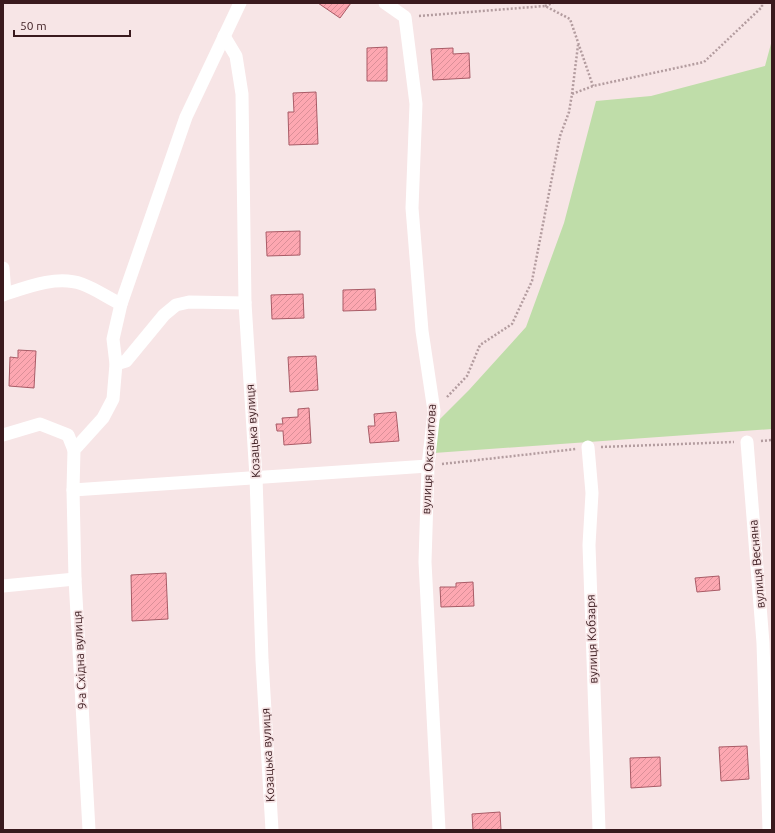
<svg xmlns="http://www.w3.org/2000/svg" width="775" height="833" font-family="Ubuntu,sans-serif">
<defs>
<pattern id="building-hatch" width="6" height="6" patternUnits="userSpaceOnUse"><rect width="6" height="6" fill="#fda7b1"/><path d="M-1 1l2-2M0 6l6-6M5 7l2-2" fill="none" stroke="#da8f98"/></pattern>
</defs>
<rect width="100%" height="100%" fill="#f7e5e6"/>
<path fill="#bfdda9" d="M772,40V429L434,453L438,421L469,390L526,327L564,223L596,101L651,96L765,66Z"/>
<g fill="url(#building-hatch)" stroke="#a95b66">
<path d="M318,3H351L340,18Z"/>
<path d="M387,47V81H367V48Z"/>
<path d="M453,48V54L469,53L470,78L433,80L431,49Z"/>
<path d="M316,92L318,144L289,145L288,112H294L293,93Z"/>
<path d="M300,231V255L267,256L266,232Z"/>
<path d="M375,289L376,310L343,311V290Z"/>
<path d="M303,294L304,318L272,319L271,295Z"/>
<path d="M18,350L36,351L34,388L9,386L10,357L18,358Z"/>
<path d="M316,356L318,390L290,392L288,357Z"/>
<path d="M309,408L311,443L284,445L283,431H277L276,424H283L282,418L298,417V409Z"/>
<path d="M396,412L399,441L370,443L368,426H375L374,414Z"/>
<path d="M166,573L168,619L132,621L131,575Z"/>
<path d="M719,576L720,590L697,592L695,578Z"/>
<path d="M473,582L474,606L441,607L440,587H456V583Z"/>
<path d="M747,746L749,779L721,781L719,747Z"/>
<path d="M660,757L661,786L631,788L630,758Z"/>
<path d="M500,812L501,830H473L472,814Z"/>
</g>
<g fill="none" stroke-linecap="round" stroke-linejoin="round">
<g stroke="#b39c9f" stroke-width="2.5" stroke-dasharray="2 2" stroke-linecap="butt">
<path d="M545,6L553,3"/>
<path d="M419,16L545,6L570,19L593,86"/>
<path d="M572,94L578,45"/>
<path d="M447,397L467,376L480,345L512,324L532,281L560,136L569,112L572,94L593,86L704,62L762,7V3"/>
<path d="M761,441L772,440"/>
<path d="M601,447L734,442"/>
<path d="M442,464L576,449"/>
</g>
<g stroke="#fff" stroke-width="13">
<path d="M385,3L405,17L416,104L412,208L422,331L434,411L428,466L425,562L439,830"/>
<path d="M224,36L236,56L242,94L245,303L256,477L262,660L272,830"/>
<path d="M3,268L5,294"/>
<path d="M3,295C27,287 57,275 82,284C96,289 108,298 121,304"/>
<path d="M116,364L126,361L164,315L176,305L189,302L245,303"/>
<path d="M3,435L40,424L68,435L74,450"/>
<path d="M747,442L763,643L769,830"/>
<path d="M588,447L592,493L589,545L599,830"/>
<path d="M73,490L428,466"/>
<path d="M3,586L75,579"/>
<path d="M89,830L75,579L73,490L74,450L103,418L113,399L116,364L113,339L121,304L186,117L240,3"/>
</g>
</g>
<g text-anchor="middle" stroke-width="3.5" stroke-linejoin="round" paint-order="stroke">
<g font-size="12" fill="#3a1a1e" stroke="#f7e5e6">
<text transform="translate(253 431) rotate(-94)" y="4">Козацька вулиця</text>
<text transform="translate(429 459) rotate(-87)" y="4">вулиця Оксамитова</text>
<text transform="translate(757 564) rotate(-95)" y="4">вулиця Весняна</text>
<text transform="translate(592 639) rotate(-92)" y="4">вулиця Кобзаря</text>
<text transform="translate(80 660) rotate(-93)" y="4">9-а Східна вулиця</text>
<text transform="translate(268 755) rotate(-93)" y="4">Козацька вулиця</text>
</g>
</g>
<rect width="775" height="833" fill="none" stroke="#3a1a1e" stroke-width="8"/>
<path d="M14 30v6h116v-6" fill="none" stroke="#3a1a1e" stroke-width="2"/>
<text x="20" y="30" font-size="12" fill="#3a1a1e" stroke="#f7e5e6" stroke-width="3" paint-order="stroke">50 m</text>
</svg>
